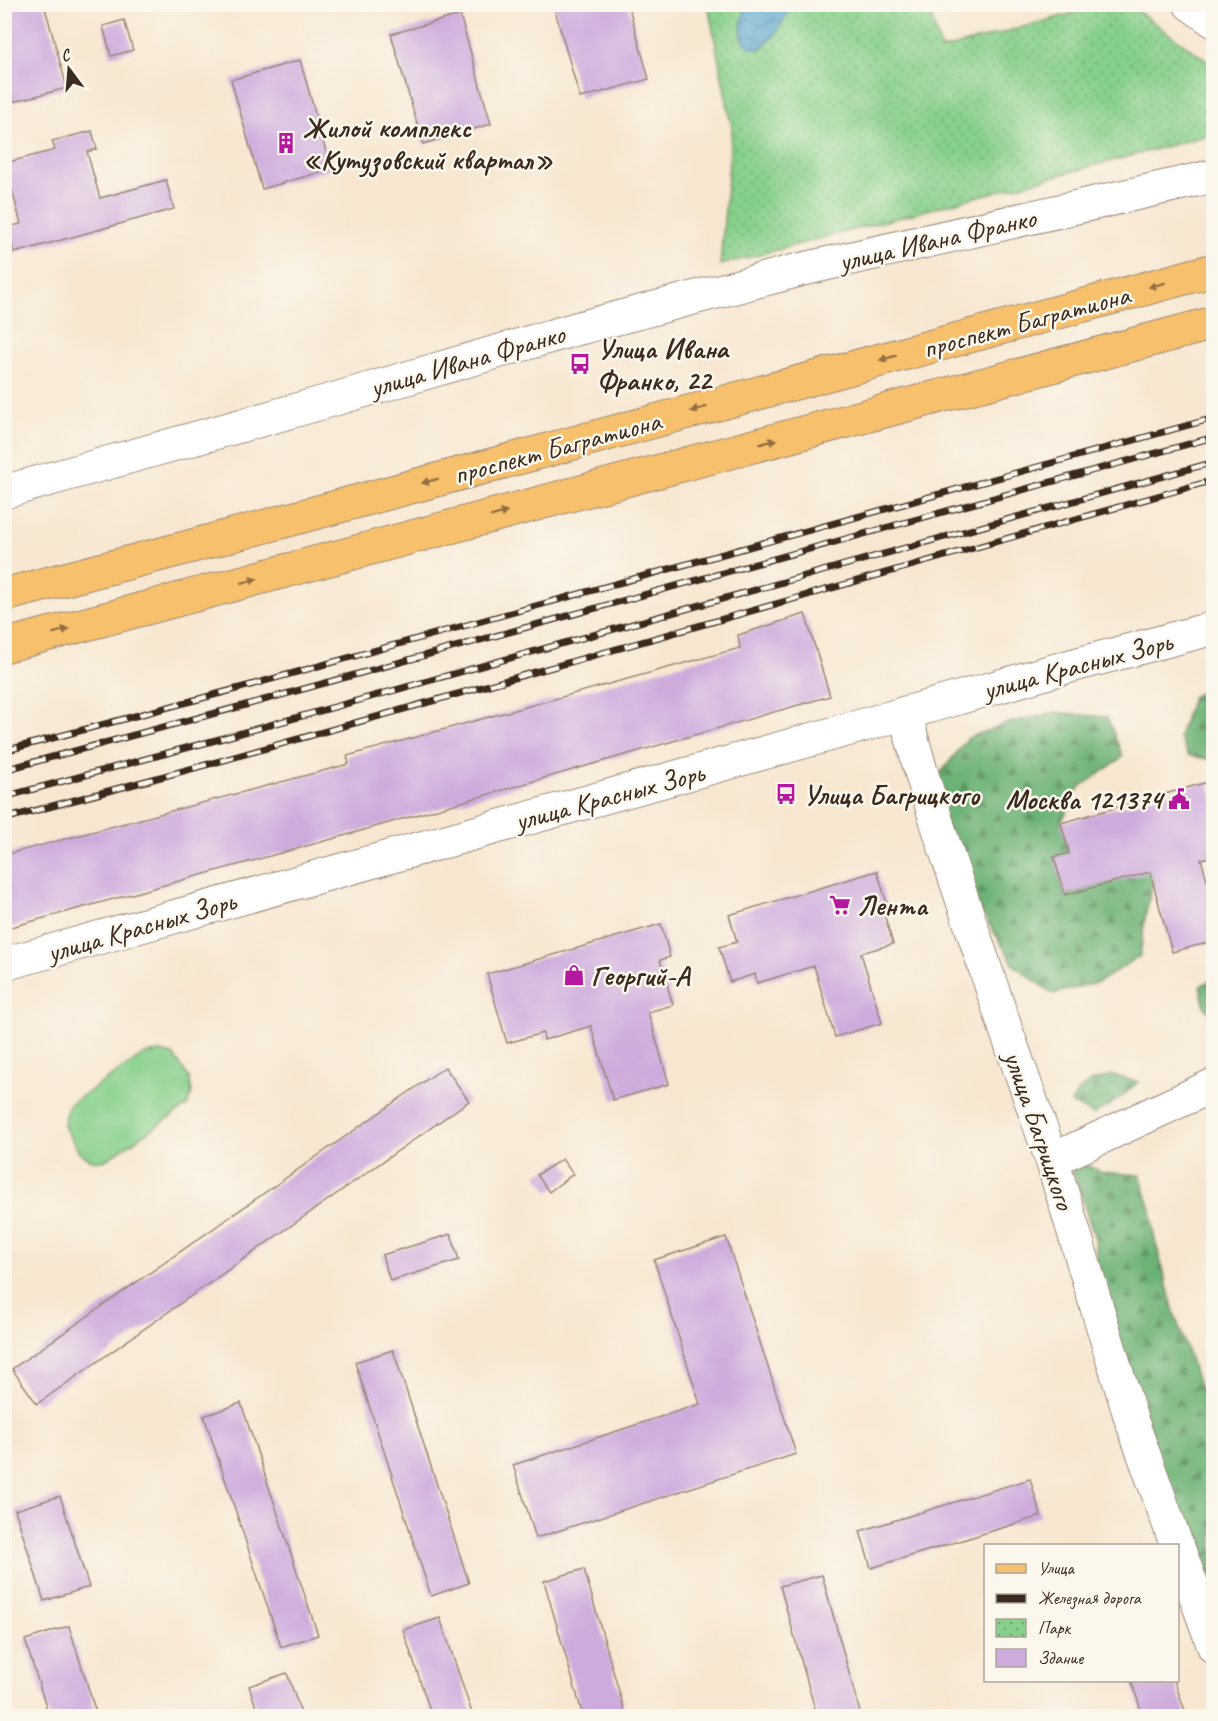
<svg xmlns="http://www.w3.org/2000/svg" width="1218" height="1721" font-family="Caveat,sans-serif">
<defs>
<pattern id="forest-firs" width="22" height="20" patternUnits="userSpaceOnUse" patternTransform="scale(1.5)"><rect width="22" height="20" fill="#6db277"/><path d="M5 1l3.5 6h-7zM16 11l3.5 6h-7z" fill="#5b9161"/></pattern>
<pattern id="park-dots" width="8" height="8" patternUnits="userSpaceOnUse" patternTransform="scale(1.5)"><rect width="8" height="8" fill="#87d08b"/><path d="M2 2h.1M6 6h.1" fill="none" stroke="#70a971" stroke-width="1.8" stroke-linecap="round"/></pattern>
<pattern id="water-waves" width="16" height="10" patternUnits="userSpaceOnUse" patternTransform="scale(1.5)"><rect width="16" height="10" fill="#57a5d0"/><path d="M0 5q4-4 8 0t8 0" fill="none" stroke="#4987a8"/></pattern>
</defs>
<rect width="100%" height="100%" fill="#fbf7ec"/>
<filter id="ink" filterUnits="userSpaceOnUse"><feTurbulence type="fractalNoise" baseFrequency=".0167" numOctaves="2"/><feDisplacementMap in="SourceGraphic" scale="12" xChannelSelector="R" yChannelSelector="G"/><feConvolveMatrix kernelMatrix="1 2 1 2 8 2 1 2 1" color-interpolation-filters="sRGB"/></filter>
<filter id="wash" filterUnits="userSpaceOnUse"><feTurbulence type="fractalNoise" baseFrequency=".008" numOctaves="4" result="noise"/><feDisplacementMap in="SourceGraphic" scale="24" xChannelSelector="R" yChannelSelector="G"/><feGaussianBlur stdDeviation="1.35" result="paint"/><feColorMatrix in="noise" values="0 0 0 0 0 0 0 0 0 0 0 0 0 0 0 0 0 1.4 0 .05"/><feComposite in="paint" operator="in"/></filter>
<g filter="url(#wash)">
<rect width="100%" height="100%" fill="#f7e7d1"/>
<g fill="url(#forest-firs)" stroke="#546e4a" stroke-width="1.5">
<path d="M1213,686V760L1188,755L1179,737L1192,697Z"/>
<path d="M1054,712L1107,717L1123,757L1079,788L1061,823L1069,853L1054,857L1065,895L1150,871L1153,882L1146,912L1140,956L1099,982L1053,994L1014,965L970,893L932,784L968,738L1008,723Z"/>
<path d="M1213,979V1016L1205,1008L1200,986Z"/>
<path d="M1113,1075L1138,1082L1119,1099L1093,1115L1071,1103C1081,1083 1093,1080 1113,1075Z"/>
<path d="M1074,1160L1102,1172L1140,1175L1151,1210L1154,1236L1174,1312L1213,1426V1619L1100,1297L1095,1239L1073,1172Z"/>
</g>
<path fill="url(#park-dots)" stroke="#617d54" stroke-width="1.5" d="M708,5H928L941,50L1102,5H1129L1213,65V134L720,265L732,128Z"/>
<path fill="#87d08b" stroke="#617d54" stroke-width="1.5" d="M160,1052L173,1055L189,1077L192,1093L187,1106L104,1161L91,1160L80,1153L64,1126L65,1115L69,1105L145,1054Z"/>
<path fill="url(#water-waves)" stroke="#496877" stroke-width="1.5" d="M747,5H793L775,35L760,49C757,48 753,48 750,47C735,38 742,17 747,5Z"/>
<g id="blocks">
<g fill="#cdacdd">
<path d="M16,4H44L67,88L4,104V8Z"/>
<path d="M553,4H628L649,79L580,98Z"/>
<path d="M460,15L491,124L423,144L391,34Z"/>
<path d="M124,20L133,50L111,56L103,26Z"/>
<path d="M300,60L331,169L262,189L231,80Z"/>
<path d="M92,131L97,149L87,152L100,198L166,180L174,209L14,253L7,227L21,224L5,163L55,150L52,141Z"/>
<path d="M805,614L830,696L343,836L4,929V855L349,764L347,756L740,648L738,635Z"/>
<path d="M1208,782L1214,801V856L1201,859L1214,904V941L1172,952L1150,872L1065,895L1054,857L1069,853L1061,823Z"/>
<path d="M877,871L887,903L881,904L893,944L861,953L882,1023L835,1037L814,966L757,983L755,974L730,982L719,947L737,942L729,915Z"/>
<path d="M661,924L670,957L660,960L673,1005L648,1012L669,1084L613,1100L591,1026L544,1040L543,1033L507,1043L487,974Z"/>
<path d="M445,1067L469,1101L37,1404L12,1369Z"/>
<path d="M562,1159L573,1174L549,1192L537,1175Z"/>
<path d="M451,1234L459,1260L390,1281L382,1255Z"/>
<path d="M726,1237L796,1454L536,1538L513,1465L700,1404L654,1260Z"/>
<path d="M393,1350L469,1583L431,1596L355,1362Z"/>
<path d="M241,1403L318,1635L281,1647L204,1416Z"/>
<path d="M1030,1479L1041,1516L871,1568L860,1531Z"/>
<path d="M60,1496L89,1587L44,1601L15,1510Z"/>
<path d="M584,1569L626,1716H583L544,1581Z"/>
<path d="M822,1575L861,1716H817L780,1586Z"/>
<path d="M440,1618L473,1716H432L403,1630Z"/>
<path d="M69,1626L97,1716H49L25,1640Z"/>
<path d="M287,1673L302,1716H259L249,1686Z"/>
<path d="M1131,1680H1174L1187,1716H1143Z"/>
</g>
</g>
</g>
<g filter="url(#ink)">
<use href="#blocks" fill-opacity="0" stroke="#998878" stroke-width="1.5"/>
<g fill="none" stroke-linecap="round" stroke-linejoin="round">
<defs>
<g id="minor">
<path d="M1190,4L1214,21"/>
<path d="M4,492L325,402L572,330L799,270L1214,176"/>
<path d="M905,713L922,775L944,845L1006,1030L1052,1160L1131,1419L1177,1546"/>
<path d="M4,964L864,725L1063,668L1214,628"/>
<path d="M1052,1160L1214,1085"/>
<path d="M1178,1547L1214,1647"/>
</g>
<g id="major">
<path d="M4,595L181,549L1214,270"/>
<path d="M4,646L1214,323"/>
</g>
</defs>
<use href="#minor" stroke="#998878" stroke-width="35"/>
<use href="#major" stroke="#998878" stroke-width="35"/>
<use href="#minor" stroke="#fff" stroke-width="33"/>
<use href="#major" stroke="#f7c06c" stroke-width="33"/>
<defs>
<g id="rail">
<path d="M4,751L236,689L1214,418"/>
<path d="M4,770L242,706L1214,437"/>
<path d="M4,797L216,740L1214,462"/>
<path d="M4,819L224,760L1214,480"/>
</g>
</defs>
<use href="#rail" stroke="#3b2a1e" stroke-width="7"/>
<use href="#rail" stroke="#fbf7ec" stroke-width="4.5" stroke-dasharray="14" stroke-linecap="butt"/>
</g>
<defs><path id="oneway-solid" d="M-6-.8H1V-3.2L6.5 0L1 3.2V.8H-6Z" transform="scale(1.5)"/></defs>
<g fill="#906e41">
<use href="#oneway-solid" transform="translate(1157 285) rotate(165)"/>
<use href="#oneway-solid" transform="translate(888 358) rotate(165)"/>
<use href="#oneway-solid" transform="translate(699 409) rotate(165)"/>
<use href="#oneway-solid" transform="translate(768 442) rotate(-15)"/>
<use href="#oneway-solid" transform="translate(430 481) rotate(165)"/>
<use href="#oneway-solid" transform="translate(499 514) rotate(-15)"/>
<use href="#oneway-solid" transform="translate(249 581) rotate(-15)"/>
<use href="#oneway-solid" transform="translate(61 631) rotate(-15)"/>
</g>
</g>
<defs>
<symbol id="building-bare" viewBox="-9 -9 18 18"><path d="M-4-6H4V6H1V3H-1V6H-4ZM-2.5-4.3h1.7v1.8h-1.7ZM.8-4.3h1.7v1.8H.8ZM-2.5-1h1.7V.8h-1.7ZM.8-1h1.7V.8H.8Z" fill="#b5179e" stroke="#fbf7ec" stroke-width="2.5" paint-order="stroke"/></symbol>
<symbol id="bus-bare" viewBox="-9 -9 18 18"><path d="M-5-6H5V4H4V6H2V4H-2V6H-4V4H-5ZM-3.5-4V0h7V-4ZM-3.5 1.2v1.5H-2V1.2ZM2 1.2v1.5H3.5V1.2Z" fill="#b5179e" stroke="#fbf7ec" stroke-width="2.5" paint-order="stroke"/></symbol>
<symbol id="civic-bare" viewBox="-9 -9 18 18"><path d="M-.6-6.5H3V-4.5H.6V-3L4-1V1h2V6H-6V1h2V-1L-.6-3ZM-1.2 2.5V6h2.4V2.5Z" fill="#b5179e" stroke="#fbf7ec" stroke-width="2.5" paint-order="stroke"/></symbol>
<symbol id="supermarket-bare" viewBox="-9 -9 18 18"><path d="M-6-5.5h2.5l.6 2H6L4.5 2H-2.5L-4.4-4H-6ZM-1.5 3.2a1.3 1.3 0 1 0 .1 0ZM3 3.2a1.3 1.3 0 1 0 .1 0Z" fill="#b5179e" stroke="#fbf7ec" stroke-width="2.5" paint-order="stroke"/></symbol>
<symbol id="shop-bare" viewBox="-9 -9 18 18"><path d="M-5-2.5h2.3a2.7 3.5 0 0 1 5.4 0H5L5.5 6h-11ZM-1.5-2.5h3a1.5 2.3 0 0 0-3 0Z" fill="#b5179e" stroke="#fbf7ec" stroke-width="2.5" paint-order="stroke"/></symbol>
</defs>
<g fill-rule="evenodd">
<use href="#building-bare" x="271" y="128" width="30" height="30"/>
<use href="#bus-bare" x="565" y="349" width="30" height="30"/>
<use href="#bus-bare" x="771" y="779" width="30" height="30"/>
<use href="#civic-bare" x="1164" y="784" width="30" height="30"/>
<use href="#supermarket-bare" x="825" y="890" width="30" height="30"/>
<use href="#shop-bare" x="559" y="960" width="30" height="30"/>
</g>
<g text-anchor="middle" stroke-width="5" stroke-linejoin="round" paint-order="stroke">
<g font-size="28" font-weight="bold" fill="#3b2a1e" stroke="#fbf7ec" text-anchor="start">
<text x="303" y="137">Жилой комплекс<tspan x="303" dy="32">«Кутузовский квартал»</tspan></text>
<text x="597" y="358">Улица Ивана<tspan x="597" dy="32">Франко, 22</tspan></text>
<text x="803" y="804">Улица Багрицкого</text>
<text x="1162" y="809" text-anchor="end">Москва 121374</text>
<text x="857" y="915">Лента</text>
<text x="591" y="985">Георгий-А</text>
</g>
<g font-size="28" fill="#3b2a1e" stroke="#fbf7ec">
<text transform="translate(937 239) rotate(-13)" y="10">улица Ивана Франко</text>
<text transform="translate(1026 321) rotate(-15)" y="10">проспект Багратиона</text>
<text transform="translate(467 360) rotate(-16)" y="10">улица Ивана Франко</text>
<text transform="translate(557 447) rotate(-15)" y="10">проспект Багратиона</text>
<text transform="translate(1077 665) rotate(-15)" y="10">улица Красных Зорь</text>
<text transform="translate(609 796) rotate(-15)" y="10">улица Красных Зорь</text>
<text transform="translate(141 926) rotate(-16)" y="10">улица Красных Зорь</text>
<text transform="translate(1040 1130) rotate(71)" y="10">улица Багрицкого</text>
</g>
</g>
<rect width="1218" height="1721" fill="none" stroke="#fbf7ec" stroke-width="24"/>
<rect x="984" y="1544" width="195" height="138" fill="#fbf7ec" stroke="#aea59a" stroke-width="1.5"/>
<rect x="996" y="1564" width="30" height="9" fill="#f7c06c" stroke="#aea59a" stroke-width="1.5"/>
<text x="1038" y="1574" font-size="18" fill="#3b2a1e">Улица</text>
<rect x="996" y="1594" width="30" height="9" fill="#3b2a1e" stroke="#aea59a" stroke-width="1.5"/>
<text x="1038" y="1604" font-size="18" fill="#3b2a1e">Железная дорога</text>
<rect x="996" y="1619" width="30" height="18" fill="url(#park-dots)" stroke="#aea59a" stroke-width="1.5"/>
<text x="1038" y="1634" font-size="18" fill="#3b2a1e">Парк</text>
<rect x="996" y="1649" width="30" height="18" fill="#cdacdd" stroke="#aea59a" stroke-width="1.5"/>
<text x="1038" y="1664" font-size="18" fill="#3b2a1e">Здание</text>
<g transform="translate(69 69) rotate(344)" stroke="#fbf7ec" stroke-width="4.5" paint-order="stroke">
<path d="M0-4.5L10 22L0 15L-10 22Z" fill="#3b2a1e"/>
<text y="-9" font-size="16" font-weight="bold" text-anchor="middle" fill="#3b2a1e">С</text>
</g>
</svg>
